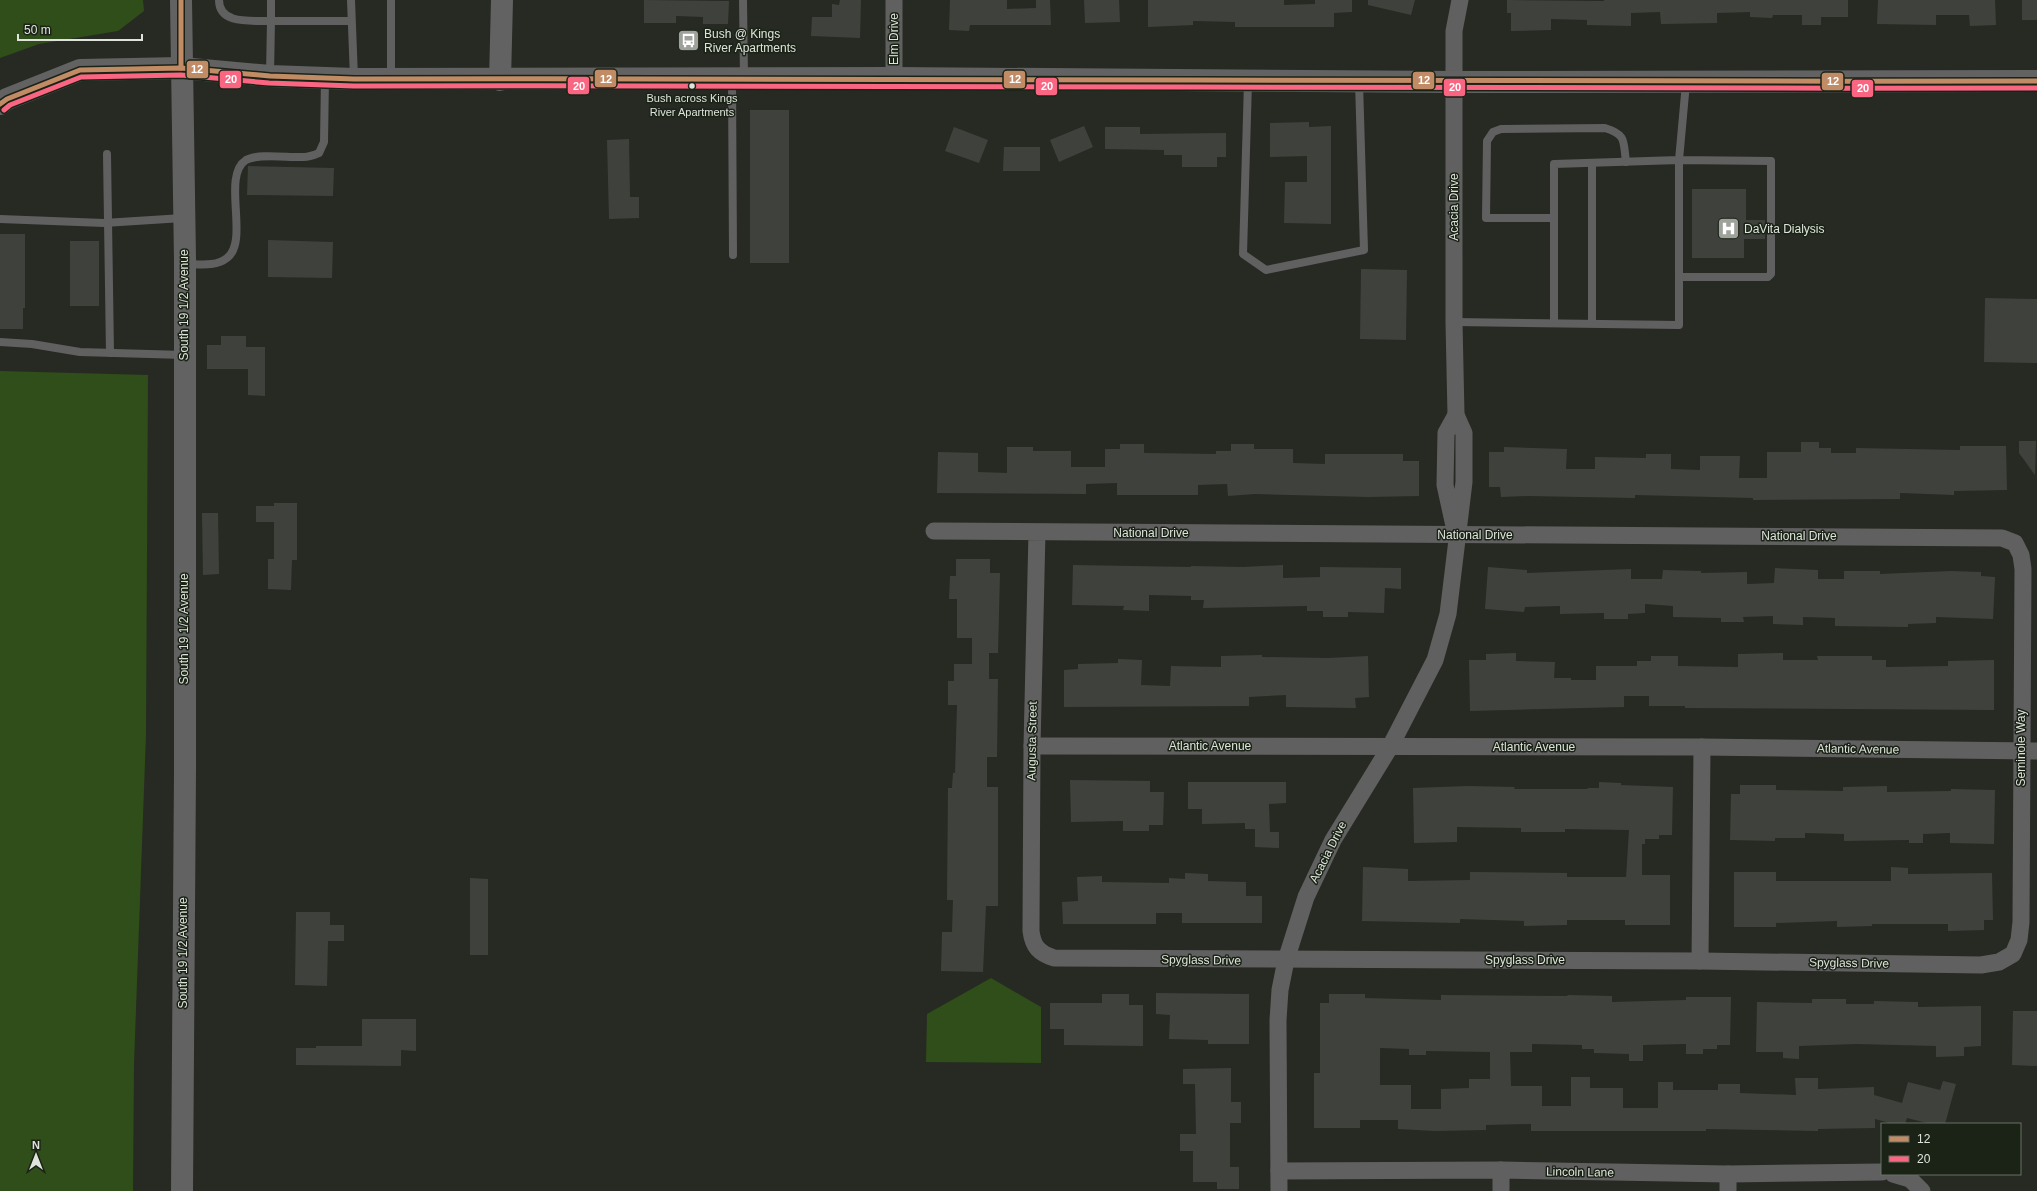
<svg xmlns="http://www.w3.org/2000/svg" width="2037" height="1191" font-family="Arial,sans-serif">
<rect width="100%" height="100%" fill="#262a23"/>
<g fill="#304e19">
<path d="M0,0H143L144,11L118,31L39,44L0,58Z"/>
<path d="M0,371L148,375L146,734L134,1064L133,1191H0Z"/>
<path d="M991,978L1041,1007V1063L926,1062L927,1014Z"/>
</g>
<g fill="#3f423c" fill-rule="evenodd">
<path d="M644,0L729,1L728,24H703V17L676,16V23H644Z"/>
<path d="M840,0H861L860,38L811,36L812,17H832V4L839,5Z"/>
<path d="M950,0H1007V9L1036,8V0H1050L1051,25H970L969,31L949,30Z"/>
<path d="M1084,0H1119L1120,22L1085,23Z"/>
<path d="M1148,0H1284V5L1315,4V0H1352V12L1334,13V27H1235V22L1193,21V25L1148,27Z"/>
<path d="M1368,0H1415L1411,15L1368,5Z"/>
<path d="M1507,0L1604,1V0H1848V17H1821V25H1802V15H1773L1772,18L1750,17V12L1717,13V23L1661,24L1660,12L1631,13V26L1587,25V20L1551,19V30L1511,31V13H1507Z"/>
<path d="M1878,0H1995L1996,25L1970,26L1969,15H1936V25L1877,24Z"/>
<rect x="2022" y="0" width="15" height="20"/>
<rect x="750" y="110" width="39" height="153"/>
<path d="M1309,122V127L1331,126V224L1284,223L1285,182H1307V156L1270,157V123Z"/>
<path d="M1084,126L1093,147L1059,162L1050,140Z"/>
<path d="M954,127L988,140L979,163L945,151Z"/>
<path d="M1105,127H1140V134L1226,133V157H1217V167H1182V155H1164V150L1105,149Z"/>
<path d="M629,139L630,197H639V218L609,219L607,140Z"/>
<path d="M1004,147H1040V171H1003Z"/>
<path d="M248,166L334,168L333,196L247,195Z"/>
<path d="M1692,189H1746V220H1765V239H1744V258H1692Z"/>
<path d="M0,234H25V308H23V329H0Z"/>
<path d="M268,240L333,242L332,278L268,277Z"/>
<rect x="70" y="241" width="29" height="65"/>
<path d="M1361,269L1407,270L1406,340L1360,339Z"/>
<path d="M1985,298L2037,299V363L1984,362Z"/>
<path d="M221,336H246V347H265V396L248,395V369H207V345H221Z"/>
<path d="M2019,441H2036L2035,475L2019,453Z"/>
<path d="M1801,442H1819V448H1831V453H1856V448L1960,450V446H2006L2007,490L1954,491V495L1900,493V499L1753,500V498L1635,495V498L1529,496L1501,497L1500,487H1489V452H1504V447L1567,449L1566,469H1595V457L1646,458V454H1671V469L1700,470V456H1740L1739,478H1767V452H1801Z"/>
<path d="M1120,444H1144V453L1216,454V451H1231V444H1254V449H1293V463L1325,464V454H1403V461H1419V496L1368,497L1255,494L1228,496L1227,484L1198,485V495H1117V483L1086,484V494L937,493L938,452L978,453V472L1007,473V447H1033V451H1071V467H1105V449H1120Z"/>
<path d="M274,503H297V560H292L291,590L268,589V559H274V522H256V506H274Z"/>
<path d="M202,513H218L219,574L203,575Z"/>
<path d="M956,559H990V573H1000L998,653H989V679H998L997,757H987V787H998V906H986L983,972L941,971L942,932H952L953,900H947L948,788H952L953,773H955L957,705H948V681H954V664H972V638H957V599H949L950,576H956Z"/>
<path d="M1073,565L1191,567V566L1243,567L1283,565V578L1320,577V567L1401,568V589L1385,588L1384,613L1348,612V617H1323V611H1307V606L1203,608L1204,600H1191V596L1149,595V611L1123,610L1124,606L1072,605Z"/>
<path d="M1488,567L1527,570V573L1631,569V579H1662L1663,570L1701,571V573L1747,572V584L1774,583L1775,568L1818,570V579H1844V571H1880V574L1951,571L1981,572V576L1995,577L1993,619L1936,617V623L1908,624V627L1835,626V618L1803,617V625L1773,624V616L1743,617L1744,622H1721V618L1673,617V606L1645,604V613L1628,614V619H1604V613L1560,614V606L1525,607L1524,612L1485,609Z"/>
<path d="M1516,653V661L1555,662L1554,678H1571V680H1596V666H1637V661H1651V656H1678V666L1738,667V654L1783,653V660H1818L1817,656H1872V660H1886V667L1948,666V661L1994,660V710L1685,708V706H1649V696H1624V707L1470,711L1469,660H1486V654Z"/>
<path d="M1262,655V657L1328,658L1368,656L1369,697L1355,698L1356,708L1286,707V695L1249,697V706L1064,707V670L1078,669V664L1118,663V659L1142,660L1141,685L1170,686L1171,666L1221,667V656Z"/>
<path d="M1070,780L1150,781V792H1164L1163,825H1149V831H1123V821L1071,822Z"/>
<path d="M1188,782H1286V803L1269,804L1270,832H1279V848L1255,847V829H1245V823L1202,824V809H1188Z"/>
<path d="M1599,782L1621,783V785L1673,787L1672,835H1659V839H1645V844H1642V875H1670V925H1625V920H1567V925L1524,926V921L1460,919V923L1362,921L1363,867L1408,869V881L1470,880V872L1567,873V877H1626L1629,830L1565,829V832H1521V828L1457,827V842L1414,843L1413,788L1468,786L1515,787L1514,789H1587L1588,788H1599Z"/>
<path d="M1740,785H1776V790L1843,791V787L1887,786V792L1951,791V789L1995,790L1994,844L1950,843V833L1923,834V843H1909V840L1844,841V834L1805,833V838H1775V841L1730,840L1731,794H1740Z"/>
<path d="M1891,867L1908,868V874L1992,873L1993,920H1984V930L1948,931V924H1872V926L1837,927V921L1776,923V927H1734V872H1776V881H1891Z"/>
<path d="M1185,873L1208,874V881L1246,882V896H1262V923H1182V913H1156V924H1063L1062,902L1078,901L1077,877L1102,876V882L1169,883V878L1185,879Z"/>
<path d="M470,878L488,879V955H470Z"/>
<path d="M296,912H330V925H344V941H328L327,986L295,985Z"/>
<path d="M1156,993L1249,994V1044H1208V1040L1169,1039L1170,1015L1156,1014Z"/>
<path d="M1102,994H1129V1005H1143V1046L1064,1045V1029H1050V1003H1102Z"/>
<path d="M1329,994H1365V998L1441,1000V995L1567,996L1568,995L1612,996V1002L1686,1000V997H1731L1730,1045H1717V1049H1703V1054H1686V1044L1643,1045V1061H1629V1054L1594,1053V1049H1582V1045L1532,1044V1052H1510L1511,1086H1542V1106H1571V1077H1590V1088H1623V1108H1658V1082H1673V1090H1718V1084H1740V1093L1796,1095L1795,1078H1818V1089L1874,1087V1095L1902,1103L1908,1082L1940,1090L1943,1081L1956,1084L1945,1124H1931L1907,1118L1905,1124H1893L1875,1119V1128L1818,1129V1131L1706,1129V1131H1531V1124L1486,1125V1130L1435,1131L1398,1129V1120H1360V1128H1314V1073H1320V1003H1329ZM1380,1048L1409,1049V1055H1426V1051L1490,1052V1079H1469V1088L1441,1089V1109H1411V1085H1380Z"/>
<path d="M1812,999H1846V1004H1874V1001L1918,1002V1007L1981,1006V1046L1964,1047V1056L1936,1057V1046L1856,1044L1799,1046V1059L1783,1058V1052H1756L1757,1002L1812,1003Z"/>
<path d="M2013,1011H2037V1066L2012,1065Z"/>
<path d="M362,1019H416V1051L401,1050V1066L296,1065V1048H316V1046H362Z"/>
<path d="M1231,1068V1102H1241V1123H1230V1167H1239V1189H1217V1182H1193V1151H1180V1134H1196L1195,1084H1183V1069Z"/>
</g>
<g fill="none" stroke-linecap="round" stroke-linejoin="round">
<g stroke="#616061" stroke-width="8">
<path d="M219,0C219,26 254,20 271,21L270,74"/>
<path d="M271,0V21H351"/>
<path d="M351,0L354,78"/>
<path d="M391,0V78"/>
<path d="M743,0L744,77"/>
<path d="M732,80L733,255"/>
<path d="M1248,82L1243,254L1266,270L1364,250L1359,82"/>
<path d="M107,154L110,353"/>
<path d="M1554,218H1486L1487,141L1493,132L1501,129L1605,128C1627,135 1623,141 1626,162"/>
<path d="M0,219L104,223L183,218"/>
<path d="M185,264C199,264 216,267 227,258C250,241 221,176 246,160C258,153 290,158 304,157C309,157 314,155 319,153L324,142L325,78"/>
<path d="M1454,322L1679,325V277"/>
<path d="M1554,323V164L1679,160L1771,161V274L1768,277H1679V160L1686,83"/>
<path d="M1592,323V163"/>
<path d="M0,342L32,344L80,352L184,355"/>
</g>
<g stroke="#616061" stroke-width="17">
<path d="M894,78V0"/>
<path d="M1456,415L1454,322V31L1460,0"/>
<path d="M934,531L2002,538L2015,543L2021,555L2023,569L2021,922L2019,940L2013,954L1999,962L1981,965L1700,961L1054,958C1039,953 1033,947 1031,931L1032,746L1037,532"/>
<path d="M1032,746L1702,747L2037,751"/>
<path d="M1700,961L1702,747"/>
<path d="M1279,1171L1501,1170L1728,1174L1882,1172"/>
<path d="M1893,1174L1910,1179L1922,1191"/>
<path d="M1279,1191L1278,1020L1280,990L1286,960L1306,897L1333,840L1390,747L1435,660L1448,614L1464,482V433L1456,415L1446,433L1445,485L1456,535"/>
<path d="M1501,1191V1170"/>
<path d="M1728,1191V1174"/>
</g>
<g stroke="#626263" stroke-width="22">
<path d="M181,0L185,259V771L182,1191"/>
<path d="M500,80L502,0"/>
<path d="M0,104L7,99L80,70L181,68L270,76L354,79L894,78L1455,82L2037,81"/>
</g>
<defs>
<g id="bus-1">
<path d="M181,0V68"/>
<path d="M0,104L7,99L80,70L181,68L270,76L354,79C915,78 1476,82 2037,81"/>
</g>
<path id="bus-2" d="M4,110L10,105L81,77L181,75L269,83L354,86C915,85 1476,89 2037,88"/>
</defs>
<use href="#bus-1" stroke="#1b2317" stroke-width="8"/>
<use href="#bus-2" stroke="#1b2317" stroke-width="8"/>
<use href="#bus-1" stroke="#c18c65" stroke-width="5"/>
<use href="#bus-2" stroke="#fa6682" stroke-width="5"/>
</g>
<defs>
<symbol id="bus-square" viewBox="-11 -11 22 22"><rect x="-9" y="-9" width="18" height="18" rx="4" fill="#9ea29b" stroke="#1b2317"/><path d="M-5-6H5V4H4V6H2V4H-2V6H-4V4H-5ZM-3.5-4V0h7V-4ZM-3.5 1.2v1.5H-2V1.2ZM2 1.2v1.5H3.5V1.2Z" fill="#fff"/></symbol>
<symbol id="hospital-square" viewBox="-11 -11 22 22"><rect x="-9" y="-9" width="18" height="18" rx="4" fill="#9ea29b" stroke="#1b2317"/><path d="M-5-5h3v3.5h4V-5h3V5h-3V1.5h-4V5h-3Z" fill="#fff"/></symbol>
</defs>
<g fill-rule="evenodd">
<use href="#bus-square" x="676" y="28" width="25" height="25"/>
<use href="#hospital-square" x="1716" y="216" width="25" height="25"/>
</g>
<circle fill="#dee3db" stroke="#1b2317" stroke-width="1.5" cx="692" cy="86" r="3.5"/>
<g text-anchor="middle" stroke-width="3" stroke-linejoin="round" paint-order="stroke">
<g font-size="11" fill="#dee3db" stroke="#1b2317">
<text x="692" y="102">Bush across Kings<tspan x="692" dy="14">River Apartments</tspan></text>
</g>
<g font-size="12" fill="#dee3db" stroke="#1b2317" text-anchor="start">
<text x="704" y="38">Bush @ Kings<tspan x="704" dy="14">River Apartments</tspan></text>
<text x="1744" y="233">DaVita Dialysis</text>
</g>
<g font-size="12" fill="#dee3db" stroke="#1b2317">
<text transform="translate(894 39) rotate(-90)" y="4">Elm Drive</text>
<text transform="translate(1454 207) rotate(-90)" y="4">Acacia Drive</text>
<text transform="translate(184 305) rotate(-90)" y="4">South 19 1/2 Avenue</text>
<text x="1151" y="537">National Drive</text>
<text x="1475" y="539">National Drive</text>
<text x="1799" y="540">National Drive</text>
<text transform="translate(184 629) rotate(-90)" y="4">South 19 1/2 Avenue</text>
<text transform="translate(1032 741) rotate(-89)" y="4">Augusta Street</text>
<text x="1210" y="750">Atlantic Avenue</text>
<text x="1534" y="751">Atlantic Avenue</text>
<text transform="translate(2021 748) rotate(-90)" y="4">Seminole Way</text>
<text transform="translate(1858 749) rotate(1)" y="4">Atlantic Avenue</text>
<text transform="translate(1328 852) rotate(-63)" y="4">Acacia Drive</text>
<text transform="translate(183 953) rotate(-90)" y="4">South 19 1/2 Avenue</text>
<text transform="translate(1201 960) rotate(1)" y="4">Spyglass Drive</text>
<text x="1525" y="964">Spyglass Drive</text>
<text transform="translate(1849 963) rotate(1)" y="4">Spyglass Drive</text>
<text transform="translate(1580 1172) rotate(1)" y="4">Lincoln Lane</text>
</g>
</g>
<g stroke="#1b2317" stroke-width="1.5">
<rect x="186" y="60" width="23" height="19" rx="4" fill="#c18c65"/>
<rect x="594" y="69" width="23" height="19" rx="4" fill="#c18c65"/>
<rect x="219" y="70" width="23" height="19" rx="4" fill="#fa6682"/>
<rect x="1003" y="70" width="23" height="19" rx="4" fill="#c18c65"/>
<rect x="1412" y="71" width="23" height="19" rx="4" fill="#c18c65"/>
<rect x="1821" y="72" width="23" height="19" rx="4" fill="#c18c65"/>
<rect x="567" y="76" width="23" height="19" rx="4" fill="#fa6682"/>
<rect x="1035" y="77" width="23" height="19" rx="4" fill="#fa6682"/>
<rect x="1443" y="78" width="23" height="19" rx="4" fill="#fa6682"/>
<rect x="1851" y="79" width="23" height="19" rx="4" fill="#fa6682"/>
</g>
<g font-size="11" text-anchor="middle" font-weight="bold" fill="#fff">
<text x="197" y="73">12</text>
<text x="606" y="83">12</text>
<text x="231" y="83">20</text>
<text x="1015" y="83">12</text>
<text x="1424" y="84">12</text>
<text x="1833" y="85">12</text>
<text x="579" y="90">20</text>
<text x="1047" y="90">20</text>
<text x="1455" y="91">20</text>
<text x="1863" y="92">20</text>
</g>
<rect x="1881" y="1123" width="140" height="52" fill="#1b2317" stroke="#697065"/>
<rect x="1889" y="1136" width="20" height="6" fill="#c18c65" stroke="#697065"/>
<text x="1917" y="1143" font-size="12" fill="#dee3db">12</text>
<rect x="1889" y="1156" width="20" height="6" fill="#fa6682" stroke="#697065"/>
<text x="1917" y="1163" font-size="12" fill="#dee3db">20</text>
<g transform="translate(36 1155)" stroke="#1b2317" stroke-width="3" paint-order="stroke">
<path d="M0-3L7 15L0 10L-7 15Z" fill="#dee3db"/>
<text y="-6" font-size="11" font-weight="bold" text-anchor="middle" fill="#dee3db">N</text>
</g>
<path d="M18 34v6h124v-6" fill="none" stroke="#dee3db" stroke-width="2"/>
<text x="24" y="34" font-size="12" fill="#dee3db" stroke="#1b2317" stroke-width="3" paint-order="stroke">50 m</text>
</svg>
